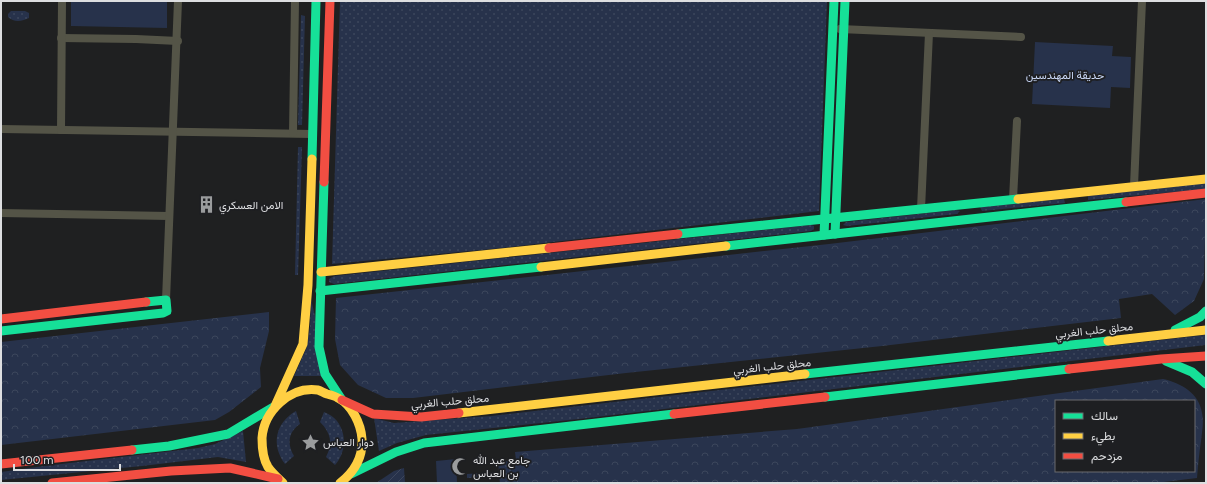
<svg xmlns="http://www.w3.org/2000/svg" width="1207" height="484" font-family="Figtree,Vazirmatn,sans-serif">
<defs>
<pattern id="grass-dots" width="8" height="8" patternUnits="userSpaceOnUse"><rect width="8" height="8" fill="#27324b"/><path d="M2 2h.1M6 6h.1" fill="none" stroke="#3c465c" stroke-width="1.8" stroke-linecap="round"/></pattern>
<pattern id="forest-crowns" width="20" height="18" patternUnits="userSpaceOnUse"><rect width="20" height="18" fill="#27324b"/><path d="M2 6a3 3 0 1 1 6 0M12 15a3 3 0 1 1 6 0" fill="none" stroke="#3c465c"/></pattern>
<pattern id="garden-furrows" width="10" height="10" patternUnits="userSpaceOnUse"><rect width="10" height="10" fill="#27324b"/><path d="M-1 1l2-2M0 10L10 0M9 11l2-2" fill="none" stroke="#3c465c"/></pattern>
</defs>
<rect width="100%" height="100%" fill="#1f2021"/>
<g fill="url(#grass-dots)">
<path d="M340,1H827L819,211L502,248L332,264Z"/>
<path d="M11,11H25L29,13V18C23,21 14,23 8,17V14Z"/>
<path d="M301,15L305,16L302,125H298Z"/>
<path d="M298,147H302L298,275H295Z"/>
<path d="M1206,183V189L1088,200V196Z"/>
<path d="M1064,199L1065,203L982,211L980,207Z"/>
<path d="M956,210L960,211L957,214L847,226L843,225L846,222Z"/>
<path d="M811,225L814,226V229L811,231L334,284L329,282V279L334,276Z"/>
<path d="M311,299L315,316L322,376H294L306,349L310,327Z"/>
<path d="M1206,335V345L579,419L426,435L397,443L379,451L374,418L394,423L491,416Z"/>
<path d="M296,411L300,424C288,432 287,444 294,456L285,464C271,445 275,423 296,411Z"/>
<path d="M324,412C329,414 334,417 337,421C347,434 346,453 335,465L326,457C333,443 331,433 320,422Z"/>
<path d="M243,431L246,462L218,457L142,466L1,480V472L44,466L198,448L215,444Z"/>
<path d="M511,461L513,483H500L499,476L467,478V474L499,472L498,462Z"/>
</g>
<g fill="url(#forest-crowns)" fill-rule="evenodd">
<path d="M1206,199L1204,279L1194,301L1175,315L1152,294L1119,299L1121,318L882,346L626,373L413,398H386L358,385L340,365L335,339L336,298L829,244Z"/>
<path d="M269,312V331L260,368L261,387L229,412L215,420L1,445V342Z"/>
<path d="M1163,379C1181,383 1199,393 1202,413C1204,422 1202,432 1201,441C1199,454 1198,466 1197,478L1155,483H513L511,461L516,460L515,452L797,429ZM1056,401H1194V471H1056Z"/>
</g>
<g fill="#27324b">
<path d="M71,1H167V28L71,26Z"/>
<path d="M1035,42L1113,46L1112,56L1131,57L1130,88L1111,87L1110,108L1032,104Z"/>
<path d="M456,459L457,483H437L436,461Z"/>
</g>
<path fill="url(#garden-furrows)" d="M404,468L405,483H376L394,471Z"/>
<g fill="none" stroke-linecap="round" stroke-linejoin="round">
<g stroke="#545447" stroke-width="8">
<path d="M840,29L1021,37"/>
<path d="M61,38L136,39L178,41"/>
<path d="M1,129L312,134"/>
<path d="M61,130L62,1"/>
<path d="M293,133L295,1"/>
<path d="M1134,186L1142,1"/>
<path d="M1013,199L1017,121"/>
<path d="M921,209L929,33"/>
<path d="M1,213L169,216"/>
<path d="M166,300L178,1"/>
</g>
<g stroke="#16e098" stroke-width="9">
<path d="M312,159L316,1"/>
<path d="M324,182L319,347L325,374L342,400"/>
<path d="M678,234L1018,199"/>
<path d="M835,234L845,1"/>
<path d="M824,235L834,1"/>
<path d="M726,246L1126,202"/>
<path d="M320,291L541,267"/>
<path d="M1175,330L1200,317L1206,311"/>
<path d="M1,331L163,313L167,311L166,300L146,302"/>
<path d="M1166,361L1192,372L1206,384"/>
<path d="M805,374L1108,341"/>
<path d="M825,397L1069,369"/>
<path d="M132,450L169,446L228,434L275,406"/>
<path d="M351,474L396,452L424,443L674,414"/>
</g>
<g stroke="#ffcf43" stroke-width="9">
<path d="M1018,199L1206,179"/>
<path d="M541,267L726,246"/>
<path d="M321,272L549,248"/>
<path d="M1108,341L1206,330"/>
<path d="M275,406L303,344L308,285L312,159"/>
<path d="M459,413L805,374"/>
<path d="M283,483C278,478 272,473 268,467C263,459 262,448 262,438C264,411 290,386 318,390C321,391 324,393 327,394C331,395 335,396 338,398C352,405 361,424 362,439C363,457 354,472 340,483"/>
</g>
<g stroke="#f24e42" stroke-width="9">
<path d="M324,182L330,1"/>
<path d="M1126,202L1206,193"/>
<path d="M549,248L678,234"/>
<path d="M1,319L146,302"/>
<path d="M1069,369L1161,359L1206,356"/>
<path d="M342,400L373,414L421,417L459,413"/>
<path d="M674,414L825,397"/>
<path d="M1,464L132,450"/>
<path d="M52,483L171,471L230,468L278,479"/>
</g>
</g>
<defs>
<symbol id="building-bare" viewBox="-9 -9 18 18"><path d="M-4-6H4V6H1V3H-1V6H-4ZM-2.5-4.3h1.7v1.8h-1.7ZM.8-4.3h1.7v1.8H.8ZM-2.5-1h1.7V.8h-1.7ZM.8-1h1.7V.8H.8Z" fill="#9a9c9d" stroke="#1e1f22" stroke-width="2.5" paint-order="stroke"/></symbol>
<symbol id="sight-bare" viewBox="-9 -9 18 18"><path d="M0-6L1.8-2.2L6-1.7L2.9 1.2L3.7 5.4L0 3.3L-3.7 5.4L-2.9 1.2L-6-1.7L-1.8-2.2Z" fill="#9a9c9d" stroke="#1e1f22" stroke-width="2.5" paint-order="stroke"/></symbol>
<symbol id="mosque-bare" viewBox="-9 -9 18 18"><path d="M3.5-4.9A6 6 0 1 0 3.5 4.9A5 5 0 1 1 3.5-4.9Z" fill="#9a9c9d" stroke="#1e1f22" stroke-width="2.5" paint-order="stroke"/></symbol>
</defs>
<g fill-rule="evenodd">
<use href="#building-bare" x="194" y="192" width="25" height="25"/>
<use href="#sight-bare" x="298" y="430" width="25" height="25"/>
<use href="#mosque-bare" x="448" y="454" width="25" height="25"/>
</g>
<g text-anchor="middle" stroke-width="3.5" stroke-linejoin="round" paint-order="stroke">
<g font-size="11" fill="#cad8f6" stroke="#1e1f22">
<text x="1065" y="79">حديقة المهندسين</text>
</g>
<g font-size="11" fill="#dddee0" stroke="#1e1f22" text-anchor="start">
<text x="219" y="209">الامن العسكري</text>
<text x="323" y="446">دوار العباس</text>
<text x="473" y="464">جامع عبد الله<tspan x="473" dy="13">بن العباس</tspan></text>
</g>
<g font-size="11" fill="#dddee0" stroke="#1e1f22">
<text transform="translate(1094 330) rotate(-6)" y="4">محلق حلب الغربي</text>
<text transform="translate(772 366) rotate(-6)" y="4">محلق حلب الغربي</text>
<text transform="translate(450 401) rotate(-5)" y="4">محلق حلب الغربي</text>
</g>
</g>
<rect width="1207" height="484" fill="none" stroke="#dddee0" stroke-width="4"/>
<rect x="1055" y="400" width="140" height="72" fill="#1e1f22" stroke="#6a6b6e"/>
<rect x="1063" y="413" width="20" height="6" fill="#16e098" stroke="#6a6b6e"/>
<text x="1091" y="420" font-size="12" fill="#dddee0">سالك</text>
<rect x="1063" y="433" width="20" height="6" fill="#ffcf43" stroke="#6a6b6e"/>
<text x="1091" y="440" font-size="12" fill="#dddee0">بطيء</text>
<rect x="1063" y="453" width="20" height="6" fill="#f24e42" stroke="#6a6b6e"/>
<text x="1091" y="460" font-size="12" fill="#dddee0">مزدحم</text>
<path d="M14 464v6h106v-6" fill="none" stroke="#dddee0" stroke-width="2"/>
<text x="20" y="464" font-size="12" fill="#dddee0" stroke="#1e1f22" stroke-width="3" paint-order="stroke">100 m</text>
</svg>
